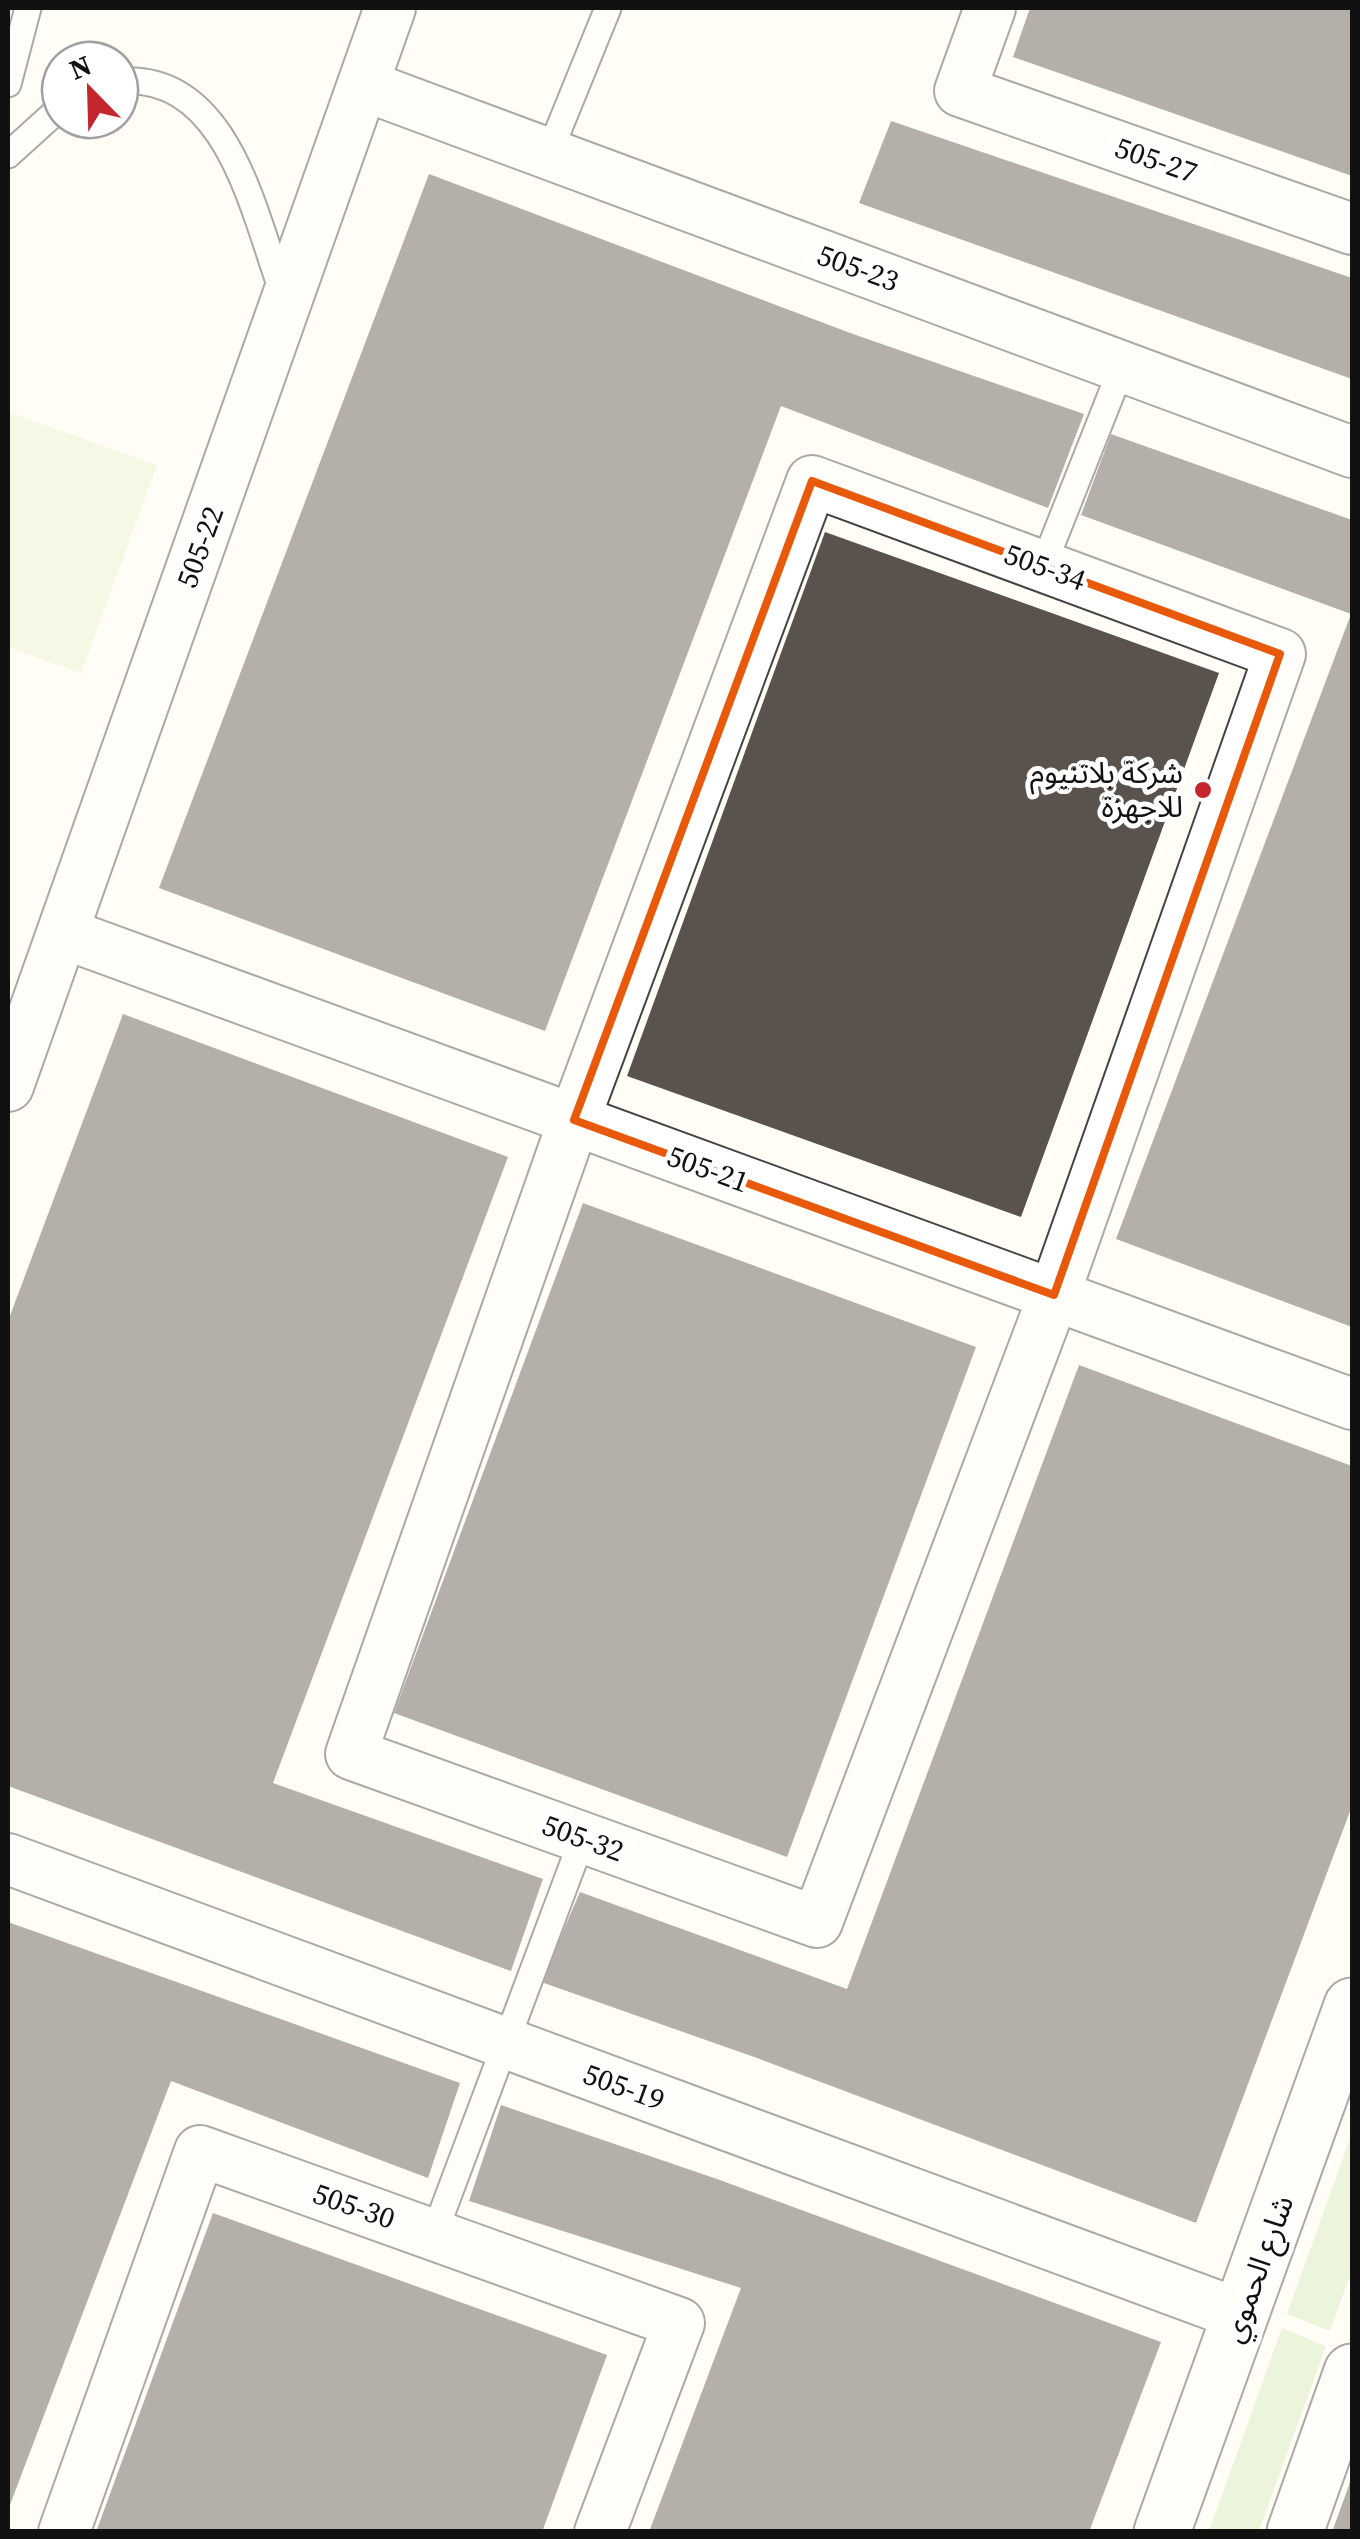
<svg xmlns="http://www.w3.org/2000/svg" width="1360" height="2539" font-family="'Source Serif 4','Noto Sans Arabic',serif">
<rect width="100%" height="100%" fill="#fffdf5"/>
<g fill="#d5ebbd">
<path d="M1352,2133V2270L1330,2331L1287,2314Z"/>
<path d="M1282,2328L1326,2346L1259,2531H1209Z"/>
</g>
<path fill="#e6f2cf" d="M8,412L157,465L81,673L8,647Z"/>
<g fill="#5a524d">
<path d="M1030,8H1352V176L1013,57Z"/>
<path d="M891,121L1352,278V379L859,203Z"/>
<path d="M429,174L853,334L1084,414L1048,508L781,406L545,1031L159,888Z"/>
<path d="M1111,434L1352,520V1327L1116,1239L1351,614L1081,515Z"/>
<path d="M825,532L1219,673L1021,1217L627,1076Z"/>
<path d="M123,1014L508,1157L273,1783L543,1879L511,1971L8,1786V1321Z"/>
<path d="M583,1203L976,1347L787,1857L394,1713Z"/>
<path d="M1079,1365L1352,1466V1806L1196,2223L757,2058L541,1982L580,1892L847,1989Z"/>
<path d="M8,1922L460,2083L428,2178L171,2081L8,2510Z"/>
<path d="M501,2105L717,2179L1161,2342L1089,2532H649L741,2288L469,2201Z"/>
<path d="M213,2213L607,2355L542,2532H96Z"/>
<path d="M1352,2475V2532H1332L1348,2488Z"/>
</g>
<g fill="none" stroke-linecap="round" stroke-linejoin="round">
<defs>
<g id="service">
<path d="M120,81C229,73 254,216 284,296"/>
<path d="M8,84L28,8"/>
<path d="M549,153L608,8"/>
<path d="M8,155L60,108"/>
<path d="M1043,566L1122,367"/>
<path d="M434,2234L583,1837"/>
</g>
<g id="minor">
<path d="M990,8L960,91L1352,229"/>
<path d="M363,85L1352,452"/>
<path d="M812,481L1280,654L1054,1295L817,1922L351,1754L574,1120Z"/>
<path d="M63,933L1352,1404"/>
<path d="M8,1086L390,8"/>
<path d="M8,1859L1241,2315"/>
<path d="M64,2532L200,2151L679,2323L600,2532"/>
</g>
<g id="tertiary">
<path d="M1162,2532L1352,2006"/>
<path d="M1295,2532L1352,2372"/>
</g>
</defs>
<use href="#service" stroke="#444" stroke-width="29"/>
<use href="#minor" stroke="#444" stroke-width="54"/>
<use href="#tertiary" stroke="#444" stroke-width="59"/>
<use href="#service" stroke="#fff" stroke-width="25"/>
<use href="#minor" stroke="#fff" stroke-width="50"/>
<use href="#tertiary" stroke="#fff" stroke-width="55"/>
</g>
<path d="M0 0H1360V2539H0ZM812,481L1280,654L1054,1295L574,1120Z" fill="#fffdf5" fill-opacity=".55" fill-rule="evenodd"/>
<path fill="none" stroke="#e8590c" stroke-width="8" stroke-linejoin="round" d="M812,481L1280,654L1054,1295L574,1120Z"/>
<circle fill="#c4262e" stroke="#fff" stroke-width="4" cx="1203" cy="790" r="10"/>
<g text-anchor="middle" stroke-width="10" stroke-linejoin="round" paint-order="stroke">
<g font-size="30" fill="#111" stroke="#fff">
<text transform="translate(1156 160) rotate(19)" y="10">505-27</text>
<text transform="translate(858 268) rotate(20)" y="10">505-23</text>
<text transform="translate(200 547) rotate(-70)" y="10">505-22</text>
<text transform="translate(1045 567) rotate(20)" y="10">505-34</text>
<text transform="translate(708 1169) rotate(20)" y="10">505-21</text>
<text transform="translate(583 1838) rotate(20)" y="10">505-32</text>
<text transform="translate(624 2087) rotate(20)" y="10">505-19</text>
<text transform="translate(354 2206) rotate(19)" y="10">505-30</text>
<text transform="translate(1258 2269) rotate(-70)" y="10">شارع الحموي</text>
</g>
<g font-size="30" fill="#111" stroke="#fff" text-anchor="end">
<text x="1183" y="783">شركة بلاتنيوم<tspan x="1183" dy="34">للاجهزة</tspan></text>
</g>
</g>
<rect width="1360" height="2539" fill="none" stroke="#111111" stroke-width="20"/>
<g transform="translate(90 90) rotate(337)"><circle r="48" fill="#ffffff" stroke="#a0a0a0" stroke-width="2.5"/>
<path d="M0-8L18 38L0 25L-18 38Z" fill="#c4262e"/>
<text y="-15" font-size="28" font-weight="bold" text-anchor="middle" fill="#111111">N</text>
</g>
</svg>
